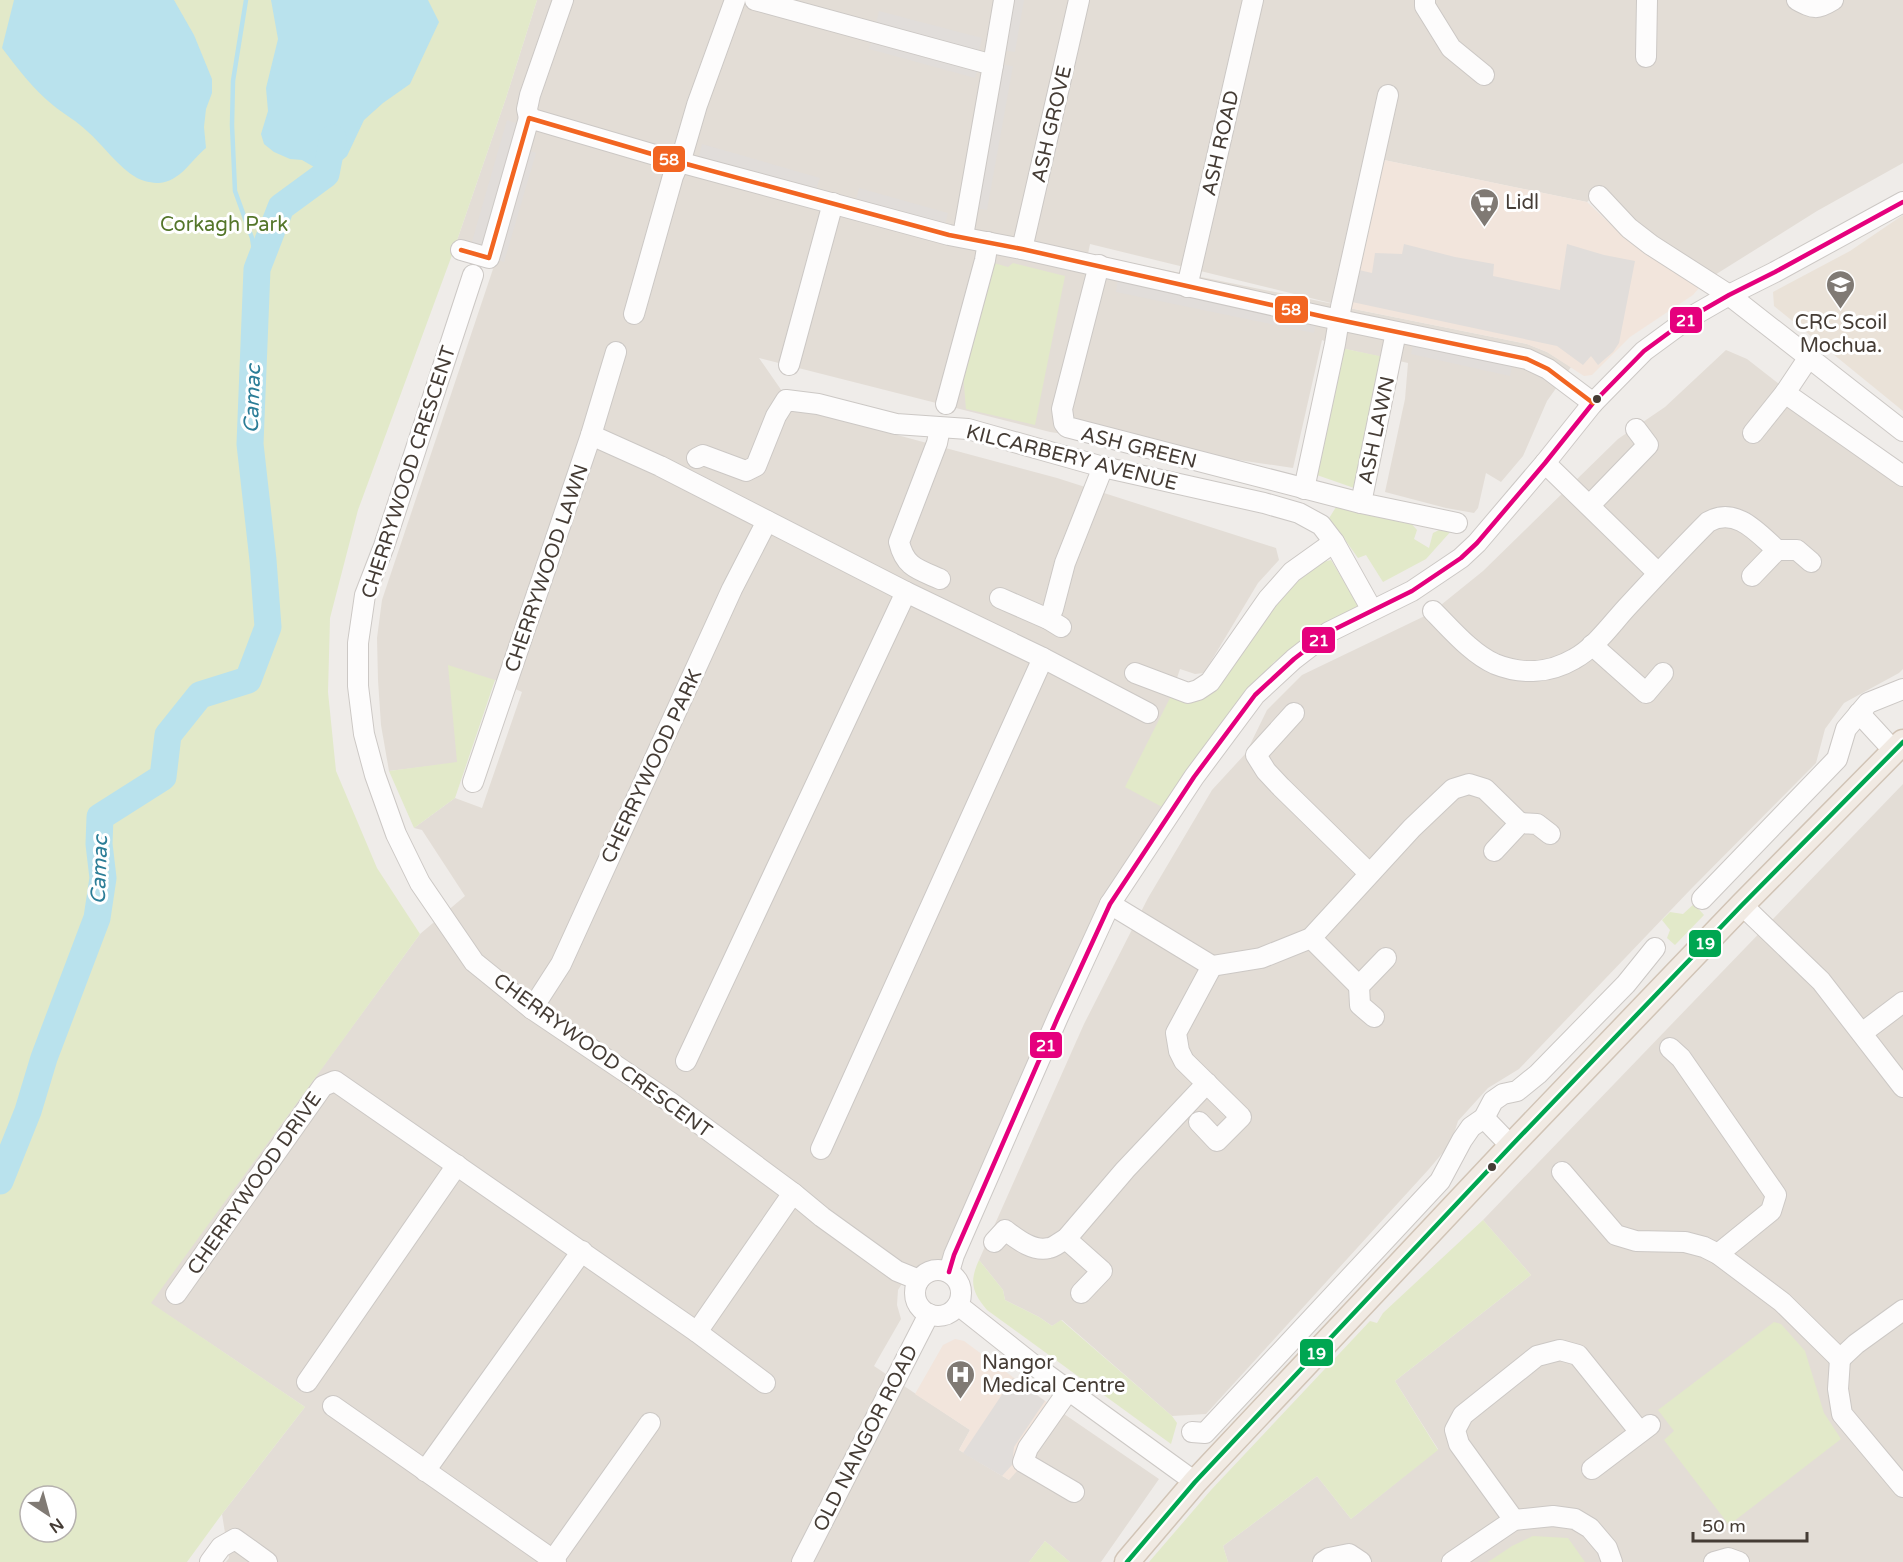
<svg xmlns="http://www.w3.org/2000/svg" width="1903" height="1562" font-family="'Varela Round',sans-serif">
<rect width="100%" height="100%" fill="#efece9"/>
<g fill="#e3ddd6" fill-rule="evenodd">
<path d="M537,0H1903V163L1817,211L1710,278L1646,235L1603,187L1587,202L1384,160L1349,308L1527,344L1547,352L1571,367L1547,401L1523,456L1501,482L1486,473L1478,508L1474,513L1446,508L1385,492L1405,399L1408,363L1341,348L1322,340L1293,468L1050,432L759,358L793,407L1057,478L1276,548L1279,560L1258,583L1204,673L1195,674L1180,669L1171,696L1164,808L984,1166L936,1274L926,1272L905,1279L898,1290L897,1305L901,1319L874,1366L970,1430L959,1450L1009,1480L1019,1450L1048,1403L1159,1479L1101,1562H1070L1045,1541L1029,1562H226L229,1558L222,1514L305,1407L150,1303L420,934L465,896L422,830L414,828L455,798L482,808L522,692L495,680L457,763L389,771L381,725L378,680L377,638L382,600L493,269L452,255L506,98ZM1090,244L1343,306L1088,254Z"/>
<path d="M1726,350L1747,359L1903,481V669L1899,673L1844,703L1825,729L1816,763L1691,889L1519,1069L1488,1088L1458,1121L1451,1143L1429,1169L1206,1414L1172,1416L1062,1320L1052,1326L1039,1317L1005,1300L1003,1290L979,1260L1084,1024L1148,898L1212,790L1246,753L1267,710L1302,675L1431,613L1483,571L1618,439L1665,407Z"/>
<path d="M1903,784V1562H1228L1223,1546L1317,1476L1351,1519L1438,1449L1395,1381L1531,1275L1483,1220Z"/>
</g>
<g fill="#f2e5dc">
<path d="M1384,160L1587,202L1622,235L1699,288L1693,295L1630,337L1592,375L1584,376L1547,352L1527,344L1349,308L1365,232Z"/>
<path d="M955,1339L964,1341L1048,1403L1019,1450L1017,1471L1009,1480L959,1450L970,1430L915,1394L943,1345Z"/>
</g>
<path fill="#eae2d8" d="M1903,215V411L1774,306L1773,292L1850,251Z"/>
<g fill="#e2e9c9" fill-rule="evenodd">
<path d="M0,0H537L506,98L452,255L358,510L330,618L328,692L336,771L377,868L420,934L151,1303L305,1407L222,1514L187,1562H0ZM30,1496H66V1532H30Z"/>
<path d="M987,261L1008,267L1013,263L1065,276L1035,425L966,409L963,374Z"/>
<path d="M1341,348L1384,357L1357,489L1314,474Z"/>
<path d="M1336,507L1408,520L1417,530L1414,539L1429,548L1433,533L1445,527L1452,530L1426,559L1383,582L1366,555L1358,558L1341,534L1328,520Z"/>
<path d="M1331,560L1357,603V607L1274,662L1164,808L1125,787L1171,696L1192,703L1212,689L1293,583L1319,563Z"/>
<path d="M448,665L495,680L455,798L414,828L389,771L457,762Z"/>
<path d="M1694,904L1704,915L1675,945L1667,938L1670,930L1662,920L1670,912L1683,914Z"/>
<path d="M1483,1220L1531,1275L1395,1381L1438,1450L1351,1519L1317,1476L1223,1546L1228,1562H1149L1211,1490L1370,1321L1377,1323L1383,1313Z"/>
<path d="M979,1260L1003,1290L1005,1300L1039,1317L1052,1326L1061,1320L1172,1416L1177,1423L1171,1444L987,1310C972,1292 969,1282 979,1260Z"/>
<path d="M1774,1322L1781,1324L1805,1351L1824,1413L1841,1439L1729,1525L1664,1440L1674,1431L1658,1410Z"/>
<path d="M1533,1536L1568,1538L1585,1562H1488L1512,1546Z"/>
<path d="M1045,1541L1070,1562H1029Z"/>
</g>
<g fill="#e1ddda">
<path d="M1010,0H1024L1015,52L1001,50Z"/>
<path d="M879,11L982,38L979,51L876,24Z"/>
<path d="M873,36L979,65L975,78L869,49Z"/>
<path d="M999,64L1013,66L987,210L973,208Z"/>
<path d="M507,120L527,127L521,147L536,153L504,262L489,257L471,245Z"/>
<path d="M702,144L820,178L816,190L699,156Z"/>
<path d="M859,188L948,213L945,224L856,200Z"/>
<path d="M1404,244L1455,257L1494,264L1493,276L1560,290L1567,244L1604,255L1635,261L1619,343L1613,352L1598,365L1591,356L1583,365L1557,346L1352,302L1359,270L1372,273L1375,253L1402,254Z"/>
<path d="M1118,278L1317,319L1314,333L1116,292Z"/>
<path d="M1414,340L1513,362L1510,376L1411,354Z"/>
<path d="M1013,1378L1045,1401L1014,1447L1012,1465L1002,1476L963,1453Z"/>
</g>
<g fill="#b9e2ed">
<path d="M14,0H174L194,35L212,79V93L206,109L204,127L206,148C190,161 181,181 159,183C153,183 142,181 137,178C118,167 103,145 87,131C77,121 65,115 54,106C33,89 18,69 2,48Z"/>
<path d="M271,0H428L439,22L410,84L383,103L364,120L347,156L326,174L302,160L290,159L274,152L264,144L261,134L268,111L266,88L278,39Z"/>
</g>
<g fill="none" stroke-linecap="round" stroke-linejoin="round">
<path stroke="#b9e2ed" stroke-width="4.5" d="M246,0L233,81L232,125L235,191L252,238L257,269"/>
<path stroke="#b9e2ed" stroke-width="27" d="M0,1181L28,1111L44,1058L97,918L103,878L99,844L100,817L163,777L168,735L200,695L248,680L268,627L263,560L250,444L257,269L281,207L326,174L333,138"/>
<defs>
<g id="minor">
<path d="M755,0L993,65L963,236"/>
<path d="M1425,0V6L1451,48L1484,75"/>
<path d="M1797,0C1814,9 1817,10 1833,0"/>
<path d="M1646,57L1647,0"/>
<path d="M993,65L1004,0"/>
<path d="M529,118L527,109L530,95L563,0"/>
<path d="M1599,196L1629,228L1651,245L1729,295L1903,431"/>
<path d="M1022,249L1079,0"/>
<path d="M461,250L489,258L529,118L679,162L949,235L1022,249L1325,317L1527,359L1548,369L1593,403"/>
<path d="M1099,265L1062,409L1064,423L1067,427L1361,503"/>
<path d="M473,275L384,546L365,595L358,643V686L364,734L375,775L396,834L420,883L474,962L532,1009L670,1102L793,1193L822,1217L897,1271L919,1280"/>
<path d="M1187,287L1253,0"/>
<path d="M634,314L673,176L683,153L697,105L735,0"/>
<path d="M1396,332L1361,503L1457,523"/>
<path d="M1809,357L1785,393L1903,476"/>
<path d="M789,365L833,203"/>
<path d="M946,404L985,260L988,242"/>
<path d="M1753,433L1785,393"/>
<path d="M591,435L660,466L906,592L1043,658L1148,713"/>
<path d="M697,458L703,455L746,471L756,466L776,416L786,400L818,404L896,424L968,429L1103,467L1264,503L1299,513L1321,525L1334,542L1372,610"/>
<path d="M1545,463L1658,573"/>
<path d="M1304,489L1335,344L1341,307L1388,95"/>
<path d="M1590,505L1648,445L1636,429"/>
<path d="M1752,576L1777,550H1797L1811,562"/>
<path d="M940,579C917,569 905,567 899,542L937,443L940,428"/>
<path d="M1000,598L1048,619L1061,627"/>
<path d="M1433,611C1451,629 1472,654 1495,664C1522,675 1550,673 1574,659C1596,647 1612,623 1629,605C1655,577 1681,549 1708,522C1736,506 1758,533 1777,550"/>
<path d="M1048,619L1053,609L1065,563L1103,467"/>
<path d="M1592,645L1646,693L1663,673"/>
<path d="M1135,673L1188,693L1198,690L1210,682L1268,599L1292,572L1334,542"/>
<path d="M1294,713L1256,755L1266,771L1281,787L1369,873"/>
<path d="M1859,713L1894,751"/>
<path d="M473,782L591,435L616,352"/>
<path d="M1494,851L1520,823L1537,824L1550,834"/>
<path d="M1702,899L1837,759L1846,729L1868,703L1903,689"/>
<path d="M1110,904L1212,966L1261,958L1311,938L1412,828L1453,789L1469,784L1485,789L1520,823"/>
<path d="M1742,905L1821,981L1903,1087"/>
<path d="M1311,938L1359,986"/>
<path d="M532,1009L561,964L732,589L767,521"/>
<path d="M1374,1017L1360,1005L1359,986L1386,958"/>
<path d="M1862,1033L1903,1002"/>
<path d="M1670,1048L1681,1058L1776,1195L1771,1211L1718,1254"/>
<path d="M686,1061L906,592"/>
<path d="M1484,1118L1511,1146"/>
<path d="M1199,1122L1217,1141L1241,1117L1184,1061L1179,1051L1176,1033L1212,966"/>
<path d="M821,1149L1043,658"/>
<path d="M1562,1172L1616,1235L1636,1241L1685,1242L1704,1247L1718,1254L1782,1302L1840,1359"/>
<path d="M994,1242L1005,1230C1017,1239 1033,1252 1049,1248C1055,1247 1061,1241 1066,1239"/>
<circle cx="938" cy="1293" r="23"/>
<path d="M949,1272L954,1255L1058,1017L1110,904L1194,777L1255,695L1294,659L1329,632L1412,591L1461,558L1477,543L1545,463L1593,403L1644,351L1689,318L1729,295L1775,272L1903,202"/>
<path d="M1081,1293L1102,1271L1066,1239L1125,1170L1207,1083"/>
<path d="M176,1294L323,1086L335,1081L697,1332L765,1383"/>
<path d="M958,1305L1035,1366L1195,1482"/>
<path d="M697,1332L793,1193"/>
<path d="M1840,1359L1838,1389L1842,1414L1903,1487"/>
<path d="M1840,1359L1856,1344L1903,1310"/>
<path d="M307,1382L457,1165"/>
<path d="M1068,1391L1028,1448L1023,1462L1074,1492"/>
<path d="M333,1406L556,1562"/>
<path d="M1192,1432L1205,1433L1440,1181L1462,1140L1471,1127L1484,1118L1493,1101L1503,1094L1517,1091L1538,1074L1626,984L1655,948"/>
<path d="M1592,1469L1650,1425"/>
<path d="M425,1471L582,1251"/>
<path d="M1514,1520L1459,1444L1455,1430L1463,1415L1537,1356L1560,1350L1578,1355L1640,1432"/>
<path d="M553,1560L650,1423"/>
<path d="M210,1562L221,1547L235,1539L267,1562"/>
<path d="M802,1562L929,1314"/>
<path d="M1323,1562L1329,1558L1349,1554L1361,1562"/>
<path d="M1452,1562L1514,1520L1553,1516L1575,1519L1590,1528L1607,1548L1612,1562"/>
<path d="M1714,1562L1728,1558L1739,1562"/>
</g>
<path id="major" d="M1127,1562L1195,1482L1511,1146L1742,905L1903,742"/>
</defs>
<use href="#minor" stroke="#ccc8c5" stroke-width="22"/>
<use href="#major" stroke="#d1c4b6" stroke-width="27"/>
<use href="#minor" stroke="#fdfcfc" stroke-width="20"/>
<use href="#major" stroke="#f1eae3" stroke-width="24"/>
<defs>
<path id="bus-1" d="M949,1272L954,1255L1058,1017L1110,904L1194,777L1255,695L1294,659L1329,632L1412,591L1461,558L1477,543L1545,463L1593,403L1644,351L1689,318L1729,295L1775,272L1903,202"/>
<path id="bus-2" d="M1127,1562L1195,1482L1511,1146L1742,905L1903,742"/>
<path id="bus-3" d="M461,250L489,258L529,118L679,162L949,235L1022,249L1325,317L1527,359L1548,369L1593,403"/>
</defs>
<use href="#bus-1" stroke="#fff" stroke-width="9"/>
<use href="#bus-2" stroke="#fff" stroke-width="9"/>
<use href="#bus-3" stroke="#fff" stroke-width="9"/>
<use href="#bus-1" stroke="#e5007d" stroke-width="4.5"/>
<use href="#bus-2" stroke="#00a651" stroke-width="4.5"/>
<use href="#bus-3" stroke="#f26522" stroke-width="4.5"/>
</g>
<defs>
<symbol id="supermarket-pin" viewBox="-11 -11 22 30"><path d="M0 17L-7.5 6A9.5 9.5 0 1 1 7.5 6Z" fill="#807a74" stroke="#fff"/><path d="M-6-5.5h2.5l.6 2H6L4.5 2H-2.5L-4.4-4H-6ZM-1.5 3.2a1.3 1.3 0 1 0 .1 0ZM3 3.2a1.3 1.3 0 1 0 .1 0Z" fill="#fff"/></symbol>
<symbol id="school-pin" viewBox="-11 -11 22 30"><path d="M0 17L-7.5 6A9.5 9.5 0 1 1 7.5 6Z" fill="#807a74" stroke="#fff"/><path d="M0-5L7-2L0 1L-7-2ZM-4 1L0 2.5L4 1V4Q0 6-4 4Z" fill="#fff"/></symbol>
<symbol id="hospital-pin" viewBox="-11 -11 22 30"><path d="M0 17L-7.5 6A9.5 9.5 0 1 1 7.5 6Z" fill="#807a74" stroke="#fff"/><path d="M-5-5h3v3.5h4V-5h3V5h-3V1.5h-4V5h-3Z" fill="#fff"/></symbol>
</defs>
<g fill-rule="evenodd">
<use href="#supermarket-pin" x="1468" y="186" width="33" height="45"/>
<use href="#school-pin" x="1824" y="268" width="33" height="45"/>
<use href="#hospital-pin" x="944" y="1358" width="33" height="45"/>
</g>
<g fill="#453c35" stroke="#fff" stroke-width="2">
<circle cx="1597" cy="399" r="5"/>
<circle cx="1492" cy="1167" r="5"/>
</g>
<g text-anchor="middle" stroke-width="6" stroke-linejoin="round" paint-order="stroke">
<g font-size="20" fill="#453c35" stroke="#fff">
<text transform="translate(1051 124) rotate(-77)" y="7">ASH GROVE</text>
<text transform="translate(1220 143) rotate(-77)" y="7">ASH ROAD</text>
<text transform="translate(1376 430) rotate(-78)" y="7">ASH LAWN</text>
<text transform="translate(1139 447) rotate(14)" y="7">ASH GREEN</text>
<text transform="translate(1072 457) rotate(14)" y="7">KILCARBERY AVENUE</text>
<text transform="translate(408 472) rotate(-72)" y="7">CHERRYWOOD CRESCENT</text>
<text transform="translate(546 568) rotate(-71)" y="7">CHERRYWOOD LAWN</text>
<text transform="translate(651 766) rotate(-65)" y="7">CHERRYWOOD PARK</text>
<text transform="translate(603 1055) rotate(36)" y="7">CHERRYWOOD CRESCENT</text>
<text transform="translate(254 1183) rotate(-55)" y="7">CHERRYWOOD DRIVE</text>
<text transform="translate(865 1438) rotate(-63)" y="7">OLD NANGOR ROAD</text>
</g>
<g font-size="20" fill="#453c35" stroke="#fff" text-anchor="start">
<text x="1505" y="209">Lidl</text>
<text x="1841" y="329" text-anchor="middle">CRC Scoil<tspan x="1841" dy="23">Mochua.</tspan></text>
<text x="982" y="1369">Nangor<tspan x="982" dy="23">Medical Centre</tspan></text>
</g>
<g font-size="20" fill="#54762a" stroke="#fff">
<text x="224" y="231">Corkagh Park</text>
</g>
<g font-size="21" font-style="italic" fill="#2b7d97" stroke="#fff">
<text transform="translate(252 399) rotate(-88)" y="7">Camac</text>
<text transform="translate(99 870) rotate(-88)" y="7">Camac</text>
</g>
</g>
<g stroke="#fff" stroke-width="2">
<rect x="652" y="145" width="34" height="28" rx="6" fill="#f26522"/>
<rect x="1274" y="295" width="35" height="29" rx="6" fill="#f26522"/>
<rect x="1669" y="306" width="34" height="28" rx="6" fill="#e5007d"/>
<rect x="1301" y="626" width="35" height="28" rx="6" fill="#e5007d"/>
<rect x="1688" y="929" width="34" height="29" rx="6" fill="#00a651"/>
<rect x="1029" y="1031" width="34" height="28" rx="6" fill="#e5007d"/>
<rect x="1299" y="1338" width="35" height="29" rx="6" fill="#00a651"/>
</g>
<g font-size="16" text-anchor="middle" font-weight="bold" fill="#fff">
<text x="669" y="165">58</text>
<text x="1291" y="315">58</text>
<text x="1686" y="326">21</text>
<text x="1319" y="646">21</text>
<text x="1705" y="949">19</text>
<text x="1046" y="1051">21</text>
<text x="1316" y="1359">19</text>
</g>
<g transform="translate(48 1514) rotate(144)"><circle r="28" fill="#ffffff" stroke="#b5b1ae" stroke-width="1.5"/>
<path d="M0-4.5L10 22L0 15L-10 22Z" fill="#807a74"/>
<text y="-9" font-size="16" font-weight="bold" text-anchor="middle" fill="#453c35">N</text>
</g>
<path d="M1693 1532v9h114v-9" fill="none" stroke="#453c35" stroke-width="3"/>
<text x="1702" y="1532" font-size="18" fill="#453c35" stroke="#ffffff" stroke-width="4.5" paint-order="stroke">50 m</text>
</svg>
